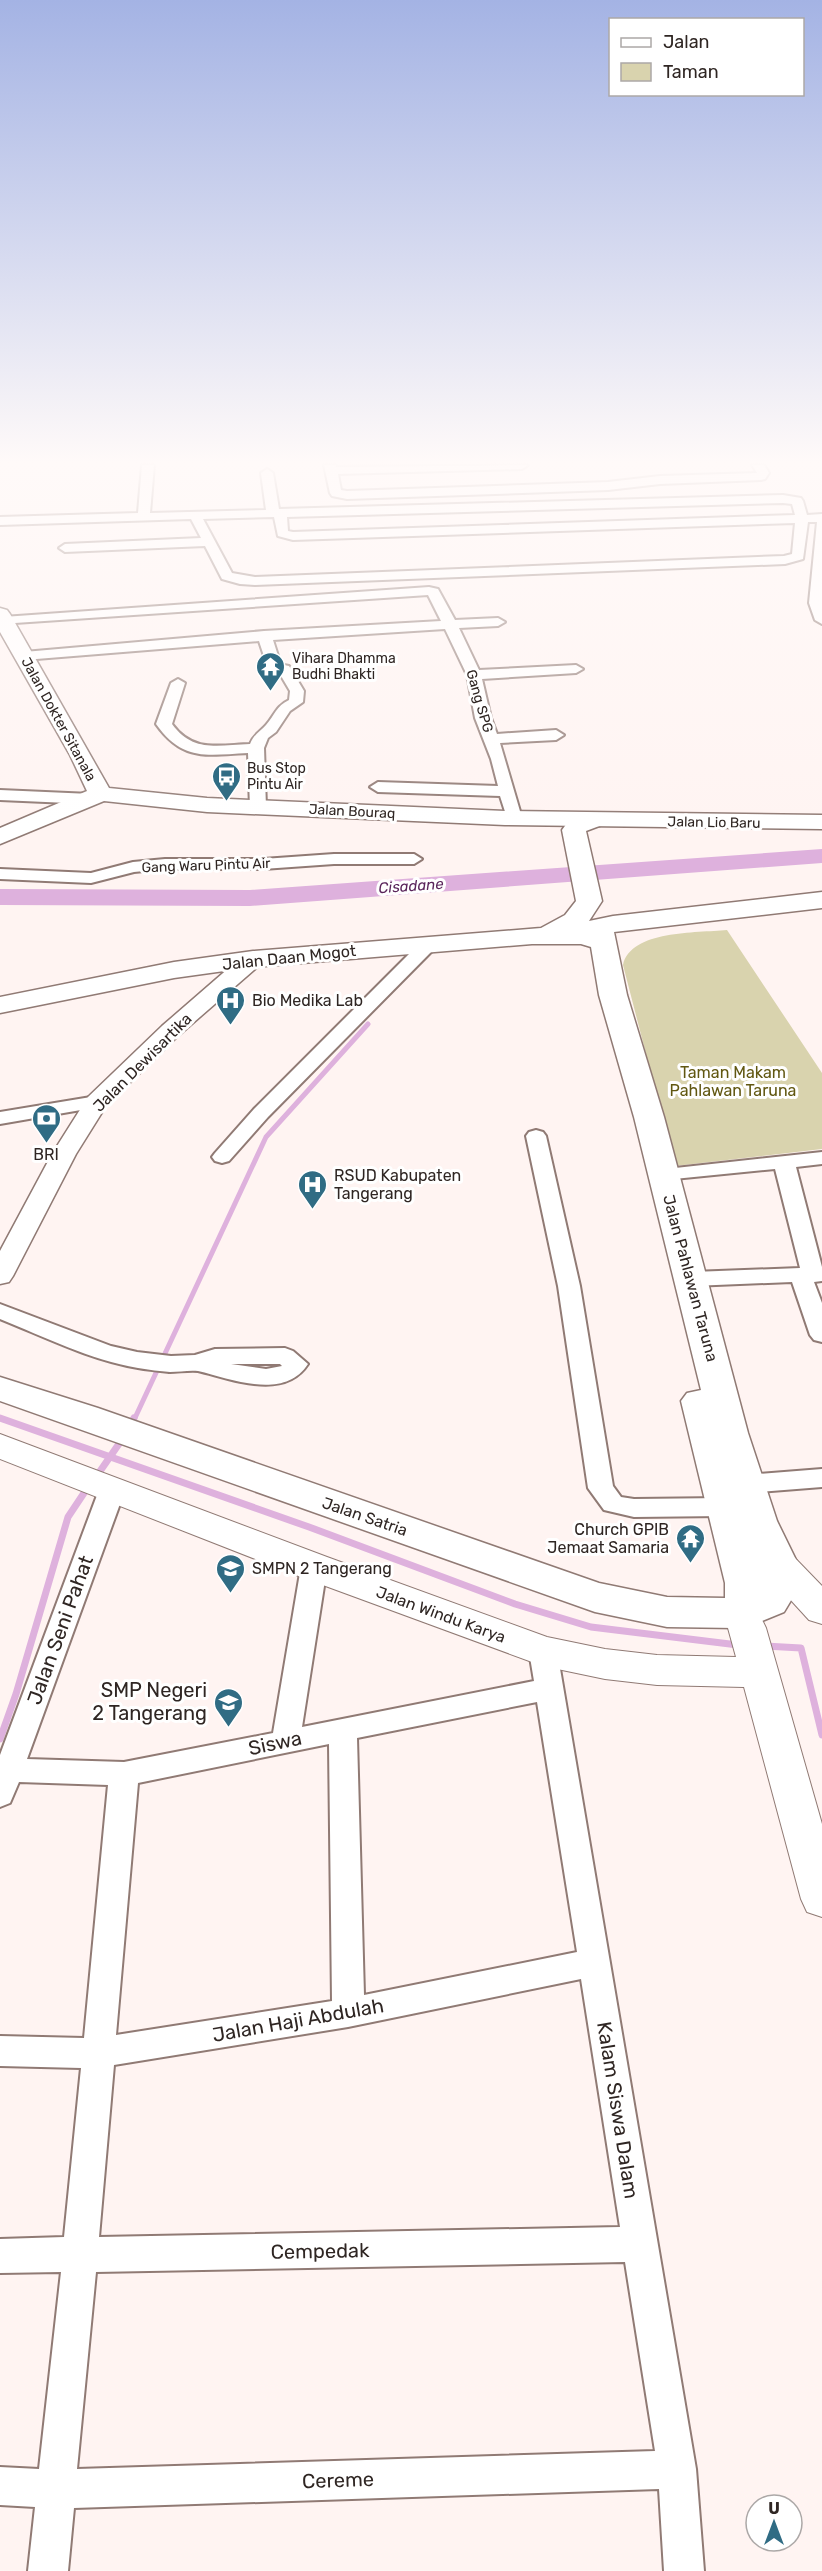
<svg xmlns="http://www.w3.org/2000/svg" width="822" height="2571" font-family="Rubik,sans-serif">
<rect width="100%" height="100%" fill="#fff4f2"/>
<path fill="#d9d3ae" d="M727,930L822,1073V1149L675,1166L623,965C631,930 696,933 727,930Z"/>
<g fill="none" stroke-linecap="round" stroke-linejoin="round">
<g stroke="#deb1dd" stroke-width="5">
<path d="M0,1418L4,1420"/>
<path d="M134,1420L266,1137L368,1024"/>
</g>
<g stroke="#deb1dd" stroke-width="7">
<path d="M0,1418L309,1527L515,1604L591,1627L738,1645"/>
<path d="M131,1425L134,1418"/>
<path d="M96,1477L123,1438"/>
<path d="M765,1646L801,1648L822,1735"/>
<path d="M0,1739L16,1694L68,1517L88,1487"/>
</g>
<path fill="#deb1dd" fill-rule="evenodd" d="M822,849V863L250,906L0,905V889L250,890Z"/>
<defs>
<g id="minor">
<path d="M142,465H154L150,513L266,510L261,473L267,469L273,473L279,509L783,495L801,498L803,501L807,515L822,514V624L815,620L809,603L817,522H808L803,559L785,564L255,585L240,584L222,579L205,546L65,552L59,548L65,544L201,538L191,519L0,525V517L138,513ZM783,503L792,504L795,515L293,532L288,531L287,517ZM274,517L278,536L293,540L795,523L792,554L784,556L255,577L232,573L203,519Z"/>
<path d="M324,465H336V467L528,465L522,469L338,474L341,490L347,491L608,482L660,476L757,473L752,465H764L769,473L765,479L761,480L660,484L608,490L347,499L332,496L330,493Z"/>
<path d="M429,587L438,589L455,620L498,618L505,622L498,626L459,628L479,670L576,665L583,669L576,673L482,679L491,718L497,734L556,730L564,735L556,740L500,743L522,818L520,821H508L500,796L378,792L370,787L378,782L498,786L491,759L475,718L467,675L445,629L273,640L279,659L272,663L265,659L259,641L24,660L17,656L24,652L264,631L441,621L428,595L0,624V618L3,617Z"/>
<path d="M284,665L289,666L304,691L303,702L290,711L276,732L268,738L264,748L266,807L258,812L250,807L248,753C207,755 183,762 156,724L171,683L178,679L185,683L172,724C193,753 218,745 250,744C254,734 260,732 266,725C275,715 276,706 289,700L290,691L277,669Z"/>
<path d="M0,790L91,794L99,799L91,804L0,800Z"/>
<path d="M334,854H414L422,859L414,864H334L263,869H165L134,872L91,883L0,879V869L91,873L133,862L165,859H263Z"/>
<path d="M429,939L435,940L438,944L435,948L268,1117L229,1161L222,1163L215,1161L212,1157L215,1153L254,1109L423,940Z"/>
<path d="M97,1096L104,1098L107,1102L104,1106L0,1124V1112Z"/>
<path d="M536,1130L543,1132L546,1136L580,1286L613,1486L621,1497L634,1499L724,1498L733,1501L737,1507L733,1513L724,1516L634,1517L604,1510L588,1488L558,1286L526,1136L529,1132Z"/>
<path d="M822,1152V1164L796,1167L822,1267V1281L814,1282L822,1303V1342L814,1340L810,1335L792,1282L692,1286L684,1284L681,1279L684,1274L692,1272L800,1268L775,1169L664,1180L657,1178L653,1174L657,1170Z"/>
<path d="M0,1304L111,1346L137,1352L171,1356L195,1355L215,1349L285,1348L293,1351L308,1364C284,1401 232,1379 198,1371C189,1370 179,1372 170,1372C160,1371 149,1370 138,1368C90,1360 45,1337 0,1319ZM231,1364H280L282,1366L266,1369Z"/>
<path d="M822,1469V1487L745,1493L736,1490L732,1484L736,1478L745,1475Z"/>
<path d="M112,1481L121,1484L125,1490L27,1759L124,1762L273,1733L301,1567L305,1560L314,1557L323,1560L327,1567L302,1727L534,1681L529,1651L533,1644L543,1641L553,1644L557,1651L696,2469L704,2571H664L659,2489L74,2508L68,2571H28L35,2507L0,2505V2467L39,2469L61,2272L0,2273V2239L64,2237L81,2068L0,2066V2036L84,2038L108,1785L19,1782L10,1803L0,1807V1755L99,1490L103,1484ZM537,1702L577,1952L364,1995L357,1738ZM329,1744L332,2001L116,2035L138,1783ZM581,1979L620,2227L99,2237L114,2065L348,2027ZM625,2262L655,2451L77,2469L96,2272Z"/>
</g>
<path id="tertiary" d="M253,952L261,954L264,959L261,964L178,1036L106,1106L76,1154L13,1276L9,1282L0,1284V1251L52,1154L88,1097L162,1026L245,954Z"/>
<g id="secondary">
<path d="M0,1434L327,1557L547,1637L605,1649L657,1655L736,1657L728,1628L717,1613L723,1603C748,1595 756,1606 766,1628L822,1824V1917L807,1912L801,1899L744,1687L657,1685L605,1679L543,1666L301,1577L0,1459Z"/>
<path d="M779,1551L792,1555L822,1586V1624L809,1620L766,1573L761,1564L766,1555Z"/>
</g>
<path id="primary" d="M0,608L7,610L10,614L109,788L207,798L505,811L822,815V829L505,825L207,812L104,801L0,844V828L87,791L70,755L0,632Z"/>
<path id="trunk" d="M594,813L602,815L606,820L602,825L586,831L602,901L589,921L613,916L822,892V908L614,932L627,995L664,1117L748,1433L777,1521L798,1564V1580L796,1592L784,1612L762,1621L736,1628L667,1627L595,1612L0,1401V1377L98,1408L599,1583L667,1597L725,1598V1583L681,1401L687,1393L701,1390L634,1117L599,995L591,947L581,944H532L253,967L174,978L0,1013V997L174,962L253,951L541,928L565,915L576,901L562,830L570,819Z"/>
</defs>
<use href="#minor" stroke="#907a74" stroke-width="4"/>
<use href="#tertiary" stroke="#907a74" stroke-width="3"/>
<use href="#secondary" stroke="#907a74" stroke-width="2"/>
<use href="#primary" stroke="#907a74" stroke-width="3"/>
<use href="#trunk" stroke="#907a74" stroke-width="3"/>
<use href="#minor" fill="#fff" fill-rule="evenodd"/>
<use href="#tertiary" fill="#fff" fill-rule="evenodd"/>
<use href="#secondary" fill="#fff" fill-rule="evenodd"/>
<use href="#primary" fill="#fff" fill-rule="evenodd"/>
<use href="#trunk" fill="#fff" fill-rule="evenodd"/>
</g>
<linearGradient id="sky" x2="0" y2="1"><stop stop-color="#a4b3e4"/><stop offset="0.56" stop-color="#fffaf9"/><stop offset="1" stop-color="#fffaf9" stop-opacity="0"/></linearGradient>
<rect width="822" height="825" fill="url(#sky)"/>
<defs>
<symbol id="temple-pin" viewBox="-11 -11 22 30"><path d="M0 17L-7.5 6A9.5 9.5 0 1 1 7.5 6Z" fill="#306c84" stroke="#fff"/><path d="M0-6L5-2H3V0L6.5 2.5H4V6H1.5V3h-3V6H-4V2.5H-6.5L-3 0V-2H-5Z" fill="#fff"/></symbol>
<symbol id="bus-pin" viewBox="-11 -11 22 30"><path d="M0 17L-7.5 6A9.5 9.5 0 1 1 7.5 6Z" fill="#306c84" stroke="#fff"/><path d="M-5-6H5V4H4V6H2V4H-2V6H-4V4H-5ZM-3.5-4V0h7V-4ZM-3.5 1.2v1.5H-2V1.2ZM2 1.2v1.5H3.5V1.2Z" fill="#fff"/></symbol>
<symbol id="hospital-pin" viewBox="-11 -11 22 30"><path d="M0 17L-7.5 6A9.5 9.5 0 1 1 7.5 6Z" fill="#306c84" stroke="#fff"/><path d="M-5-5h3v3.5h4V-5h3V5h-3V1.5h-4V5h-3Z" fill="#fff"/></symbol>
<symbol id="bank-pin" viewBox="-11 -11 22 30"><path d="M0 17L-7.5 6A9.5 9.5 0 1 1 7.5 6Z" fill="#306c84" stroke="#fff"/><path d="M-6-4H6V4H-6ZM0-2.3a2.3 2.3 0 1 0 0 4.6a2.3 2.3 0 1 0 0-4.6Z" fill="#fff"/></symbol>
<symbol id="university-pin" viewBox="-11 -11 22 30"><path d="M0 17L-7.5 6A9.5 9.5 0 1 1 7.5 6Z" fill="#306c84" stroke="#fff"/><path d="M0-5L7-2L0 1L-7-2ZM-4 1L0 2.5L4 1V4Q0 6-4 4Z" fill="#fff"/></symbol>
<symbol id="school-pin" viewBox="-11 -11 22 30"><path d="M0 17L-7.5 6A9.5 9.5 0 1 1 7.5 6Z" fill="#306c84" stroke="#fff"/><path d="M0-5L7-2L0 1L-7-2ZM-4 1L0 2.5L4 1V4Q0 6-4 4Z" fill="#fff"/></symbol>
</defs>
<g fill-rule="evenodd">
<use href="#temple-pin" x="254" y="650" width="33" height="45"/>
<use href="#bus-pin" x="210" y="760" width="33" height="45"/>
<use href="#hospital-pin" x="214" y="984" width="33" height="45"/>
<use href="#bank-pin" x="30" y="1102" width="33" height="45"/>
<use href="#hospital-pin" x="296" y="1168" width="33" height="45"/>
<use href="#temple-pin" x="674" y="1522" width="33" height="45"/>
<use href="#university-pin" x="214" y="1552" width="33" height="45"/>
<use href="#school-pin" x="212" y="1686" width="33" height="45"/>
</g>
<g text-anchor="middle" stroke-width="6" stroke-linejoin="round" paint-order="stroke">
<g font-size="14" fill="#2f2623" stroke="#fff" text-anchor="start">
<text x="292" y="663">Vihara Dhamma<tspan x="292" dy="16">Budhi Bhakti</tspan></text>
<text x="247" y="773">Bus Stop<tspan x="247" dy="16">Pintu Air</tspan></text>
</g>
<g font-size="14" fill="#2f2623" stroke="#fff">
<text transform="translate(480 701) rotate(74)" y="5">Gang SPG</text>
<text transform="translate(59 719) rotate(61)" y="5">Jalan Dokter Sitanala</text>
<text transform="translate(352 811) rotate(3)" y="5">Jalan Bouraq</text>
<text transform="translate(714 822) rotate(1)" y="5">Jalan Lio Baru</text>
<text transform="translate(206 865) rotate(-2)" y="5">Gang Waru Pintu Air</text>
</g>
<g font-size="15" font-style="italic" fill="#5a255b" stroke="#fff">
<text transform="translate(411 886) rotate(-4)" y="5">Cisadane</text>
</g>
<g font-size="16" fill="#2f2623" stroke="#fff">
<text transform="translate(289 957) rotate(-6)" y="6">Jalan Daan Mogot</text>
<text transform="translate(142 1062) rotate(-45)" y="6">Jalan Dewisartika</text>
<text transform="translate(691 1278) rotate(75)" y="6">Jalan Pahlawan Taruna</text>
<text transform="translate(365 1516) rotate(19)" y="6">Jalan Satria</text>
<text transform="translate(441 1614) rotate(20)" y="6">Jalan Windu Karya</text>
</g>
<g font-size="16" fill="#2f2623" stroke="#fff" text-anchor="start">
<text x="252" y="1006">Bio Medika Lab</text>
<text x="46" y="1160" text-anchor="middle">BRI</text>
<text x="334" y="1181">RSUD Kabupaten<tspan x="334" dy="18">Tangerang</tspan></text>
<text x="669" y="1535" text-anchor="end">Church GPIB<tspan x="669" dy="18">Jemaat Samaria</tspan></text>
<text x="252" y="1574">SMPN 2 Tangerang</text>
</g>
<g font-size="16" fill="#615711" stroke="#fff">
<text x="733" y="1078">Taman Makam<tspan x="733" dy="18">Pahlawan Taruna</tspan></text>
</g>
<g font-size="20" fill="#2f2623" stroke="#fff">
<text transform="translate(60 1630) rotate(-70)" y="7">Jalan Seni Pahat</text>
<text transform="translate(275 1743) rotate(-12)" y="7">Siswa</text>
<text transform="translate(298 2020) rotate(-10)" y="7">Jalan Haji Abdulah</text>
<text transform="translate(618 2110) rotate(81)" y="7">Kalam Siswa Dalam</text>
<text transform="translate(320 2251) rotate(-1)" y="7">Cempedak</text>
<text transform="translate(338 2480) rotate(-2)" y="7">Cereme</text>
</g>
<g font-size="20" fill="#2f2623" stroke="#fff" text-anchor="end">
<text x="207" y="1697">SMP Negeri<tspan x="207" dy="23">2 Tangerang</tspan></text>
</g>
</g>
<rect x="609" y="18" width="195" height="78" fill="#ffffff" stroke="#aca8a7" stroke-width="1.5"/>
<rect x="621" y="38" width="30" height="9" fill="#ffffff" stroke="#aca8a7" stroke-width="1.5"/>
<text x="663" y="48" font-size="18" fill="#2f2623">Jalan</text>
<rect x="621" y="63" width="30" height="18" fill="#d9d3ae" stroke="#aca8a7" stroke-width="1.5"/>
<text x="663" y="78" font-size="18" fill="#2f2623">Taman</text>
<g transform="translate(774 2523)"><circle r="28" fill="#ffffff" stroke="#aca8a7" stroke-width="1.5"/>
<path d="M0-4.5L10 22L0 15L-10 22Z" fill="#306c84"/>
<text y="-9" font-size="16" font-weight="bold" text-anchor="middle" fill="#2f2623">U</text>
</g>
</svg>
